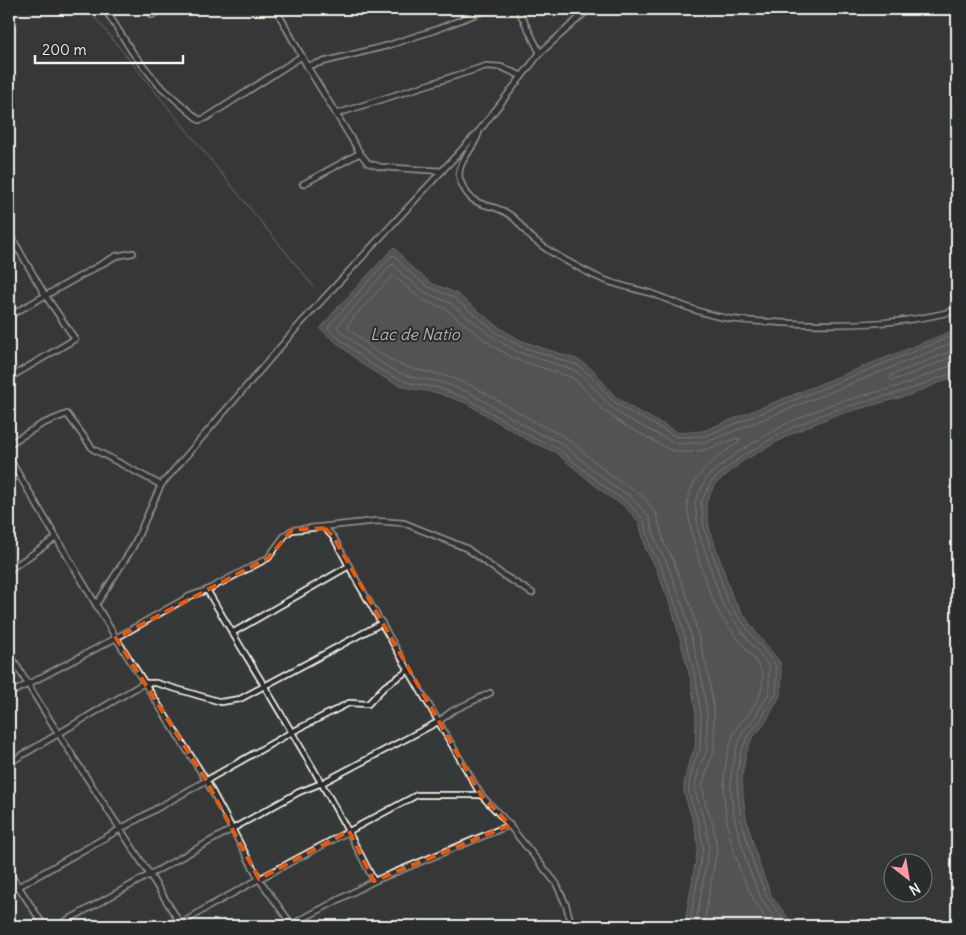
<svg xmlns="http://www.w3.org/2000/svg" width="966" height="935" font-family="Delius,sans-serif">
<rect width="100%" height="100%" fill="#363939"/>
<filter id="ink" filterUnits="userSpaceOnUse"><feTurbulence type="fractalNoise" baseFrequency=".02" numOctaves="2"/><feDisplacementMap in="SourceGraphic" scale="10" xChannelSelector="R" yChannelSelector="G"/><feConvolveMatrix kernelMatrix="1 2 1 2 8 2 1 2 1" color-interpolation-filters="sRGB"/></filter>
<g filter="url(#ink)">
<path fill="#757572" stroke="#a8a7a1" d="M394,247L410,266L431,283L456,293L500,328L522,341L579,360L593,370L615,396L632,408L679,433L703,431L957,329V375L910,395L833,416L791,434L743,461L714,485L706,504L709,527L733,599L757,634L780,662L782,677L780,696L764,725L752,738L746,753L742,776L743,796L746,818L759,864L771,895L794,926H687L686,917L698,847L695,828L684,793V783L689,761L695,748L696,716L691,681L673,612L656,568L646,550L639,522L623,505L608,496L555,452L531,442L466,403L438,393L408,388L390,381L366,367L320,329L339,306Z"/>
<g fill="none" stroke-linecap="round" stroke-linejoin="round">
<g stroke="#c1bfb9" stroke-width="1">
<path d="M957,349L891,375L890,378L892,380L904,377L949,358L957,357"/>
<path d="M692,926L691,917L703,848L700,827L689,793V784L694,763L700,749L701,715L696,680L678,611L661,566L651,548L644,520L626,501L611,492L557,448L533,438L468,399L439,388L410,383L392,376L369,363L329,330L328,327L391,256L394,255L407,270L428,287L453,297L497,333L520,346L577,365L589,374L612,400L630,412L677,437L705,436L957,334"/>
<path d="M698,926L697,917L709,848L706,826L695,792V785L700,766L707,750V714L702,679L684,609L667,563L657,545L649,517L630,496L614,487L561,443L536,432L470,393L441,382L411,377L395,371L373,358L338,329L337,326L391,265L394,264L403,275L424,292L450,303L494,338L518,352L574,370L585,378L609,405L626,418L673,442L679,444L707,442L957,341"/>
<path d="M705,926V917L717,849L713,824L706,806L702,785L714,751V713L709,677L691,607L673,560L664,543L656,513L646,500L635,490L618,481L565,437L540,425L473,386L443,375L413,369L398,364L377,352L348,328V325L353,318L392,276H394L421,299L446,309L491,345L515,359L571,377L580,384L604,411L624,425L671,450C693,457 717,446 737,438L740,439L739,442C718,456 693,473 688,500C684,516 708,593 717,609C721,617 727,624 732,631C740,643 762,664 763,677C763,691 756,704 748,715C743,721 737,726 734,733C710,791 733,877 771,926"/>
<path d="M780,926L762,900L748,867L735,821L731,796V775L736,750L743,732L754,719L769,693V666L748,640L722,603L698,530L695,501L708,476L738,452L786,424L829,405L906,384L952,365L957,364"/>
<path d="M788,926L767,897L754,865L741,819L738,796L737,775L741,752L748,735L759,722L776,694L777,677L775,664L753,637L728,602L704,528L701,502L712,481L741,457L789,429L831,411L908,390L957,371"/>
</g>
<path stroke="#a8a7a1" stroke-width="1" d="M88,9L314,287"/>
<defs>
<g id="street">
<path d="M105,9L133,53L159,85L199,120L206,118L302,56"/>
<path d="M148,9L152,15L162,9"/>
<path d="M276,9L307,66L360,153L368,163L381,167L442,171"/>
<path d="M518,9L540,53"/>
<path d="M307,66L386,46L435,30L489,9"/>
<path d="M336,114L486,66L501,67L522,76"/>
<path d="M479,132C475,149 455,162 460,180C472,212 489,200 510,215C518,220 523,230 531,237C549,253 574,265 595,276C613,285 633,288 653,294C675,302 697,313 721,317C736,321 753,321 769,322C828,326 901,326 957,310"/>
<path d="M303,184L360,153"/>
<path d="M9,233L45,295L75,339L9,378"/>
<path d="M9,253L18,248"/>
<path d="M9,316L116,256L133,253"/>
<path d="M9,444L42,424L67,414L93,449L161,485"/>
<path d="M9,458L116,638L206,780L259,879L292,925"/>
<path d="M325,528L334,538L357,581L481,795L504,819L556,883L566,905L572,926"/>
<path d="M9,570L56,538"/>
<path d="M207,590C264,687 324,781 374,881"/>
<path d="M96,605L133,547L161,485L301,323L479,131L540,53L589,9"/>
<path d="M232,633L349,566"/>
<path d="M9,652C62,746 126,833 181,925"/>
<path d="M9,694L116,638L190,596L207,590L268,558L285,535L292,530L376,521L404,523L466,548L503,575L532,593"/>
<path d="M9,763L144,683H156L221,702L240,699L382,623"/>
<path d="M9,872L44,926"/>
<path d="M9,892L292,732L349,703L368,704L385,686L409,670"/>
<path d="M181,924L206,908L259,879L417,795H481"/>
<path d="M57,926L299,792L322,783L438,722L452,711L490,693"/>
<path d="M289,926L374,881L510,825"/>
</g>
</defs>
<use href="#street" stroke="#f4f1e8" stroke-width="8"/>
<use href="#street" stroke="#2a2d2e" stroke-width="4.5"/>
</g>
</g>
<path d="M0 0H966V935H0ZM325,528L334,538L481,795L510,825L374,881L349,831L259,879L206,780L116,638L268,558L292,530Z" fill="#363939" fill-opacity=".55" fill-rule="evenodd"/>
<path fill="none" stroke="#e8590c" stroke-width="4" stroke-dasharray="10 6" stroke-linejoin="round" d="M325,528L334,538L481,795L510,825L374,881L349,831L259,879L206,780L116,638L268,558L292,530Z"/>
<g text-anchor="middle" stroke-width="4" stroke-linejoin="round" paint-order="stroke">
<g font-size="16" font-style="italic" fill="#b4b3ad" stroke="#2a2d2e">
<text x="415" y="340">Lac de Natio</text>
</g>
</g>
<rect width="966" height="935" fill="none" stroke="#2a2d2e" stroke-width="30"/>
<rect x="15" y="15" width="936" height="905" fill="none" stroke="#f4f1e8" stroke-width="2" filter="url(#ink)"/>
<g transform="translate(908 878) rotate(149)"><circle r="24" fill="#2a2d2e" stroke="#7b7b78"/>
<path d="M0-4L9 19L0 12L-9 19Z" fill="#ff9aa2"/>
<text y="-8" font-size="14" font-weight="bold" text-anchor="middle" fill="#f4f1e8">N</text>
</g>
<path d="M35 55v8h148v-8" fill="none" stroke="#f4f1e8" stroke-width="2.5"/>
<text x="42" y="55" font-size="15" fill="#f4f1e8" stroke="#2a2d2e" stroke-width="4" paint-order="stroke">200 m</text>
</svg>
